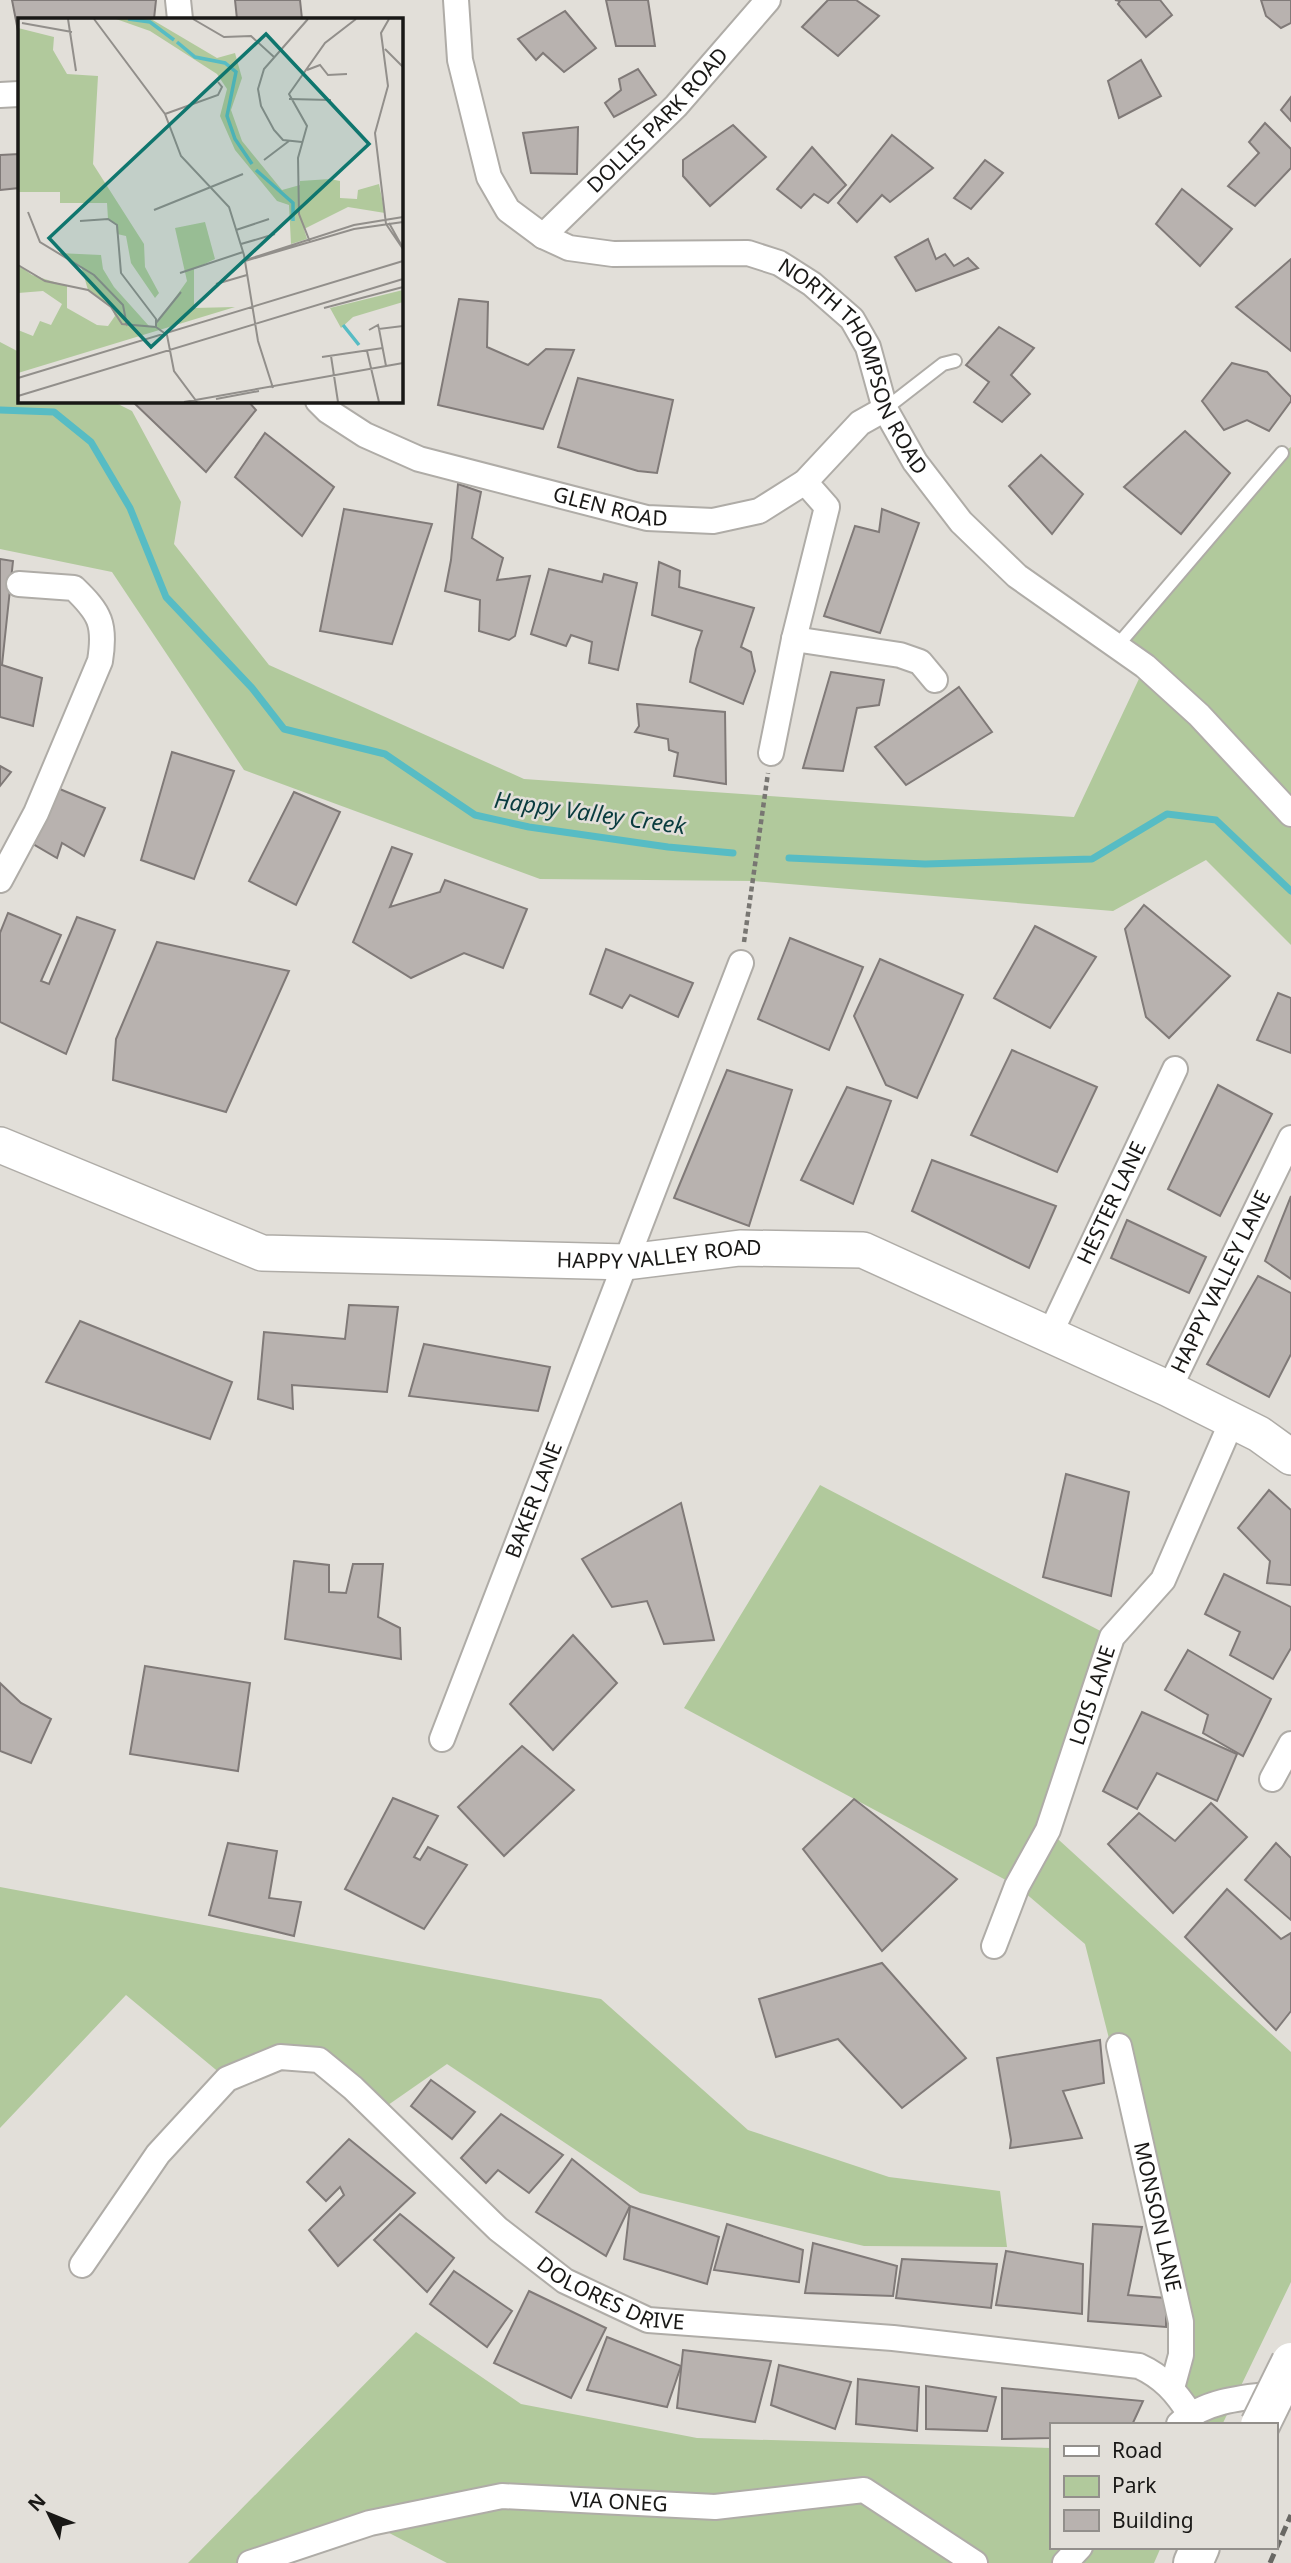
<svg xmlns="http://www.w3.org/2000/svg" width="1291" height="2563" font-family="'Noto Sans',sans-serif">
<rect width="100%" height="100%" fill="#e2dfd9"/>
<g fill="#b1c99c">
<path d="M0,342L19,352V401H112L132,411L181,502L174,544L269,665L524,779L1074,817L1145,666L1117,646L1282,453L1291,447V945L1206,860L1113,911L753,881L540,879L244,770L112,572L0,549Z"/>
<path d="M820,1485L1112,1637L1048,1830L1291,2052V2282L1222,2425H1173L1187,2408L1170,2383L1181,2322L1085,1944L1017,1886L684,1708Z"/>
<path d="M0,1887L601,1999L748,2130L889,2177L1000,2191L1007,2247L864,2246L640,2193L447,2064L378,2112L318,2060L227,2079L126,1995L0,2128Z"/>
<path d="M416,2332L521,2404L697,2438L1051,2448V2547H1161L1154,2563H447L370,2523L250,2563H188Z"/>
</g>
<g fill="none" stroke-linecap="round" stroke-linejoin="round">
<g stroke="#57bcc4" stroke-width="7">
<path d="M0,410L54,412L91,442L130,508L166,597L252,688L284,729L385,754L475,815L529,827L668,847L733,853"/>
<path d="M789,858L925,864L1092,859L1167,814L1216,820L1291,891"/>
</g>
</g>
<g fill="#b8b2af" stroke="#807a78" stroke-width="2">
<path d="M12,0H156L154,19H19V36Z"/>
<path d="M235,0H300L302,19H237Z"/>
<path d="M606,0H648L655,46H616Z"/>
<path d="M828,0H856L879,16L838,56L802,27Z"/>
<path d="M1115,0H1160L1172,15L1146,37L1118,4L1120,1Z"/>
<path d="M1261,0H1291V23L1281,28L1266,16Z"/>
<path d="M565,11L596,48L564,72L543,53L536,60L518,39Z"/>
<path d="M1141,60L1161,96L1119,118L1108,81Z"/>
<path d="M638,69L656,95L614,117L605,103L621,90L619,79Z"/>
<path d="M1291,97V121L1281,110Z"/>
<path d="M1265,123L1291,149V168L1255,206L1228,186L1259,153L1249,142Z"/>
<path d="M733,125L766,157L710,206L683,176V160Z"/>
<path d="M578,127L577,174L531,173L523,133Z"/>
<path d="M892,135L933,168L890,202L882,195L857,222L838,203Z"/>
<path d="M812,147L846,185L828,203L814,194L801,208L777,189Z"/>
<path d="M19,154V188L0,190V155Z"/>
<path d="M985,160L1003,173L971,209L954,198Z"/>
<path d="M1182,189L1232,229L1200,266L1156,224Z"/>
<path d="M928,239L936,259L945,254L954,266L968,258L978,268L916,291L895,257Z"/>
<path d="M1291,259V351L1236,307Z"/>
<path d="M459,299L488,302L487,347L528,365L546,349L574,350L543,429L438,405Z"/>
<path d="M999,327L1034,348L1011,375L1030,394L1002,422L974,402L989,382L966,365Z"/>
<path d="M1232,363L1267,372L1291,397V401L1269,431L1247,420L1224,430L1202,401Z"/>
<path d="M578,378L673,400L657,473L638,471L558,447Z"/>
<path d="M132,401H248L256,410L206,472Z"/>
<path d="M1185,431L1230,473L1181,534L1124,487Z"/>
<path d="M265,433L334,487L302,536L235,477Z"/>
<path d="M1041,455L1083,494L1052,534L1009,486Z"/>
<path d="M458,484L481,492L472,538L503,558L497,580L530,576L515,636L509,640L479,631L480,600L445,591L451,560Z"/>
<path d="M344,509L432,524L392,644L320,631Z"/>
<path d="M882,509L919,523L880,633L824,616L855,526L879,532Z"/>
<path d="M0,559L13,561L2,665L42,678L33,726L0,717Z"/>
<path d="M659,562L680,571L679,587L754,608L741,647L751,652L755,671L743,704L690,682L696,649L702,631L652,615Z"/>
<path d="M549,569L602,582L604,574L637,583L618,670L589,663L592,642L571,635L566,646L531,634Z"/>
<path d="M831,672L884,680L879,705L857,708L843,771L803,768Z"/>
<path d="M959,687L992,732L906,785L875,747Z"/>
<path d="M637,704L725,712L726,784L674,776L678,753L669,750L668,739L635,732L639,726Z"/>
<path d="M172,752L234,771L194,879L141,860Z"/>
<path d="M0,766L11,772L0,786Z"/>
<path d="M55,787L105,808L84,856L62,843L57,858L28,841Z"/>
<path d="M294,792L340,812L296,905L249,881Z"/>
<path d="M392,847L412,854L390,907L440,892L445,880L527,909L503,968L464,953L411,978L353,942Z"/>
<path d="M1144,905L1230,976L1169,1038L1146,1017L1125,929Z"/>
<path d="M8,913L61,935L41,981L49,984L77,917L115,930L66,1054L0,1022V933Z"/>
<path d="M1035,926L1096,957L1050,1028L994,998Z"/>
<path d="M790,938L863,967L829,1050L758,1019Z"/>
<path d="M157,942L289,971L226,1112L113,1080L116,1039Z"/>
<path d="M606,949L693,983L678,1017L630,995L622,1008L590,994Z"/>
<path d="M880,959L963,995L917,1098L886,1085L854,1016Z"/>
<path d="M1278,993L1291,998V1053L1257,1040Z"/>
<path d="M1012,1050L1097,1087L1057,1172L971,1135Z"/>
<path d="M727,1070L792,1090L749,1226L674,1198Z"/>
<path d="M1218,1085L1272,1114L1220,1216L1168,1189Z"/>
<path d="M847,1087L891,1101L853,1204L801,1180Z"/>
<path d="M932,1160L1056,1206L1029,1268L912,1211Z"/>
<path d="M1291,1196V1279L1265,1261Z"/>
<path d="M1127,1220L1206,1257L1189,1293L1111,1258Z"/>
<path d="M1258,1276L1291,1293V1354L1269,1397L1207,1364Z"/>
<path d="M349,1305L398,1307L387,1392L292,1385L293,1409L258,1399L264,1332L345,1339Z"/>
<path d="M80,1321L232,1382L210,1439L46,1382Z"/>
<path d="M424,1344L550,1367L538,1411L409,1396Z"/>
<path d="M1066,1474L1129,1492L1111,1596L1043,1577Z"/>
<path d="M1269,1490L1291,1510V1585L1267,1583L1270,1561L1238,1528Z"/>
<path d="M681,1503L714,1640L664,1644L647,1601L612,1607L582,1559Z"/>
<path d="M294,1561L329,1565V1592L346,1593L353,1564H383L378,1617L400,1628L401,1659L285,1639Z"/>
<path d="M1224,1574L1291,1607V1648L1273,1679L1230,1655L1240,1632L1205,1614Z"/>
<path d="M573,1635L617,1683L553,1750L510,1704Z"/>
<path d="M1188,1650L1271,1699L1243,1756L1203,1733L1208,1715L1165,1690Z"/>
<path d="M145,1666L250,1683L238,1771L130,1754Z"/>
<path d="M0,1683L21,1703L51,1719L31,1763L0,1751Z"/>
<path d="M1142,1712L1237,1754L1217,1801L1157,1773L1137,1809L1103,1791Z"/>
<path d="M522,1746L574,1790L504,1856L458,1807Z"/>
<path d="M393,1798L438,1816L414,1857L420,1860L428,1847L467,1865L424,1929L345,1889Z"/>
<path d="M854,1799L957,1879L882,1951L803,1849Z"/>
<path d="M1211,1803L1247,1837L1173,1913L1108,1844L1139,1813L1175,1841Z"/>
<path d="M228,1843L277,1851L269,1898L301,1902L294,1936L209,1915Z"/>
<path d="M1276,1843L1291,1858V1920L1245,1880Z"/>
<path d="M1227,1889L1281,1939L1291,1933V2011L1276,2030L1185,1937Z"/>
<path d="M882,1963L966,2058L902,2108L838,2039L776,2057L759,1999Z"/>
<path d="M1100,2040L1104,2083L1063,2091L1082,2138L1010,2148L1011,2140L997,2058Z"/>
<path d="M431,2080L475,2112L452,2139L411,2106Z"/>
<path d="M501,2114L563,2155L529,2193L498,2170L486,2183L461,2158Z"/>
<path d="M349,2139L415,2193L338,2266L309,2230L344,2195L340,2187L326,2201L307,2182Z"/>
<path d="M572,2159L630,2206L606,2256L536,2212Z"/>
<path d="M630,2206L719,2237L707,2284L624,2259Z"/>
<path d="M400,2214L454,2258L427,2292L374,2240Z"/>
<path d="M727,2224L803,2250L799,2282L714,2270Z"/>
<path d="M1093,2224L1142,2227L1128,2295L1166,2298V2327L1088,2321Z"/>
<path d="M813,2243L897,2266L893,2296L805,2293Z"/>
<path d="M1006,2251L1083,2264L1082,2314L996,2305Z"/>
<path d="M902,2259L997,2264L991,2308L896,2298Z"/>
<path d="M454,2271L512,2311L487,2347L430,2304Z"/>
<path d="M529,2291L606,2328L571,2398L494,2363Z"/>
<path d="M607,2337L681,2366L667,2407L587,2390Z"/>
<path d="M683,2350L771,2361L755,2422L677,2408Z"/>
<path d="M779,2365L851,2382L835,2429L771,2405Z"/>
<path d="M858,2379L919,2387L917,2431L856,2424Z"/>
<path d="M926,2386L996,2397L987,2431L926,2429Z"/>
<path d="M1002,2388L1143,2401L1132,2425H1051V2438L1002,2439Z"/>
</g>
<g fill="none" stroke-linecap="round" stroke-linejoin="round">
<defs>
<g id="lane">
<path d="M885,409L943,364L955,361"/>
<path d="M1117,646L1282,453"/>
</g>
<g id="street">
<path d="M178,0L180,19"/>
<path id="s1" d="M456,0L460,60L489,177L508,210L543,236L569,248L613,254L748,253L779,263L812,284L852,319L868,347L885,409L915,462L961,522L1017,576L1145,666L1199,715L1291,814"/>
<path d="M0,95L19,94"/>
<path id="s2" d="M543,236L676,106L768,0"/>
<path id="s3" d="M318,401L328,411L365,435L419,459L647,518L713,521L759,511L805,482L860,423L885,409"/>
<path d="M794,639L900,655L920,662L935,680"/>
<path d="M771,753L794,639L827,507L805,482"/>
<path d="M0,880L36,813L100,661C106,624 100,613 74,588L19,584"/>
<path id="s4" d="M1049,1336L1175,1069"/>
<path id="s5" d="M1169,1389L1291,1138"/>
<path id="s6" d="M442,1739L741,963"/>
<path d="M1272,1779L1291,1744"/>
<path id="s7" d="M994,1946L1017,1886L1048,1830L1112,1637L1163,1580L1232,1421"/>
<path id="s8" d="M1119,2046L1181,2322V2355L1172,2388"/>
<path id="s9" d="M82,2265L158,2154L227,2079L280,2057L319,2060L353,2088L498,2229L565,2281L648,2320L893,2338L1139,2366C1163,2377 1176,2392 1190,2414"/>
<path d="M1179,2424C1206,2399 1248,2397 1283,2393"/>
<path id="s10" d="M250,2563L370,2523L502,2496L715,2507L864,2490L975,2563"/>
<path d="M1065,2563L1080,2547"/>
</g>
<g id="secondary">
<path id="s11" d="M0,1145L262,1253L627,1262L740,1248L863,1250L1169,1389L1259,1434L1291,1457"/>
</g>
<path id="highway" d="M1193,2563L1200,2547"/>
</defs>
<use href="#lane" stroke="#afaca7" stroke-width="16"/>
<use href="#street" stroke="#afaca7" stroke-width="28"/>
<use href="#secondary" stroke="#afaca7" stroke-width="38"/>
<use href="#highway" stroke="#afaca7" stroke-width="42"/>
<path stroke="#787672" stroke-width="4.5" stroke-dasharray="5 3.5" stroke-linecap="butt" d="M744,942L768,773"/>
<use href="#lane" stroke="#fff" stroke-width="12"/>
<use href="#street" stroke="#fff" stroke-width="24"/>
<use href="#secondary" stroke="#fff" stroke-width="35"/>
<use href="#highway" stroke="#fff" stroke-width="38"/>
<path stroke="#696864" stroke-width="5" stroke-dasharray="10 5" stroke-linecap="butt" d="M1270,2563L1291,2515"/>
<defs>
<path id="highway-bridge" d="M1260,2425L1291,2362"/>
</defs>
<use href="#highway-bridge" stroke="#afaca7" stroke-width="42" stroke-linecap="butt"/>
<use href="#highway-bridge" stroke="#fff" stroke-width="38"/>
</g>
<g text-anchor="middle" stroke-width="5" stroke-linejoin="round" paint-order="stroke">
<g font-size="21" fill="#191816" stroke="#e2dfd9">
<text dy="7" stroke="none"><textPath href="#s2" startOffset="163">DOLLIS PARK ROAD</textPath></text>
<text dy="7" stroke="none"><textPath href="#s1" startOffset="635">NORTH THOMPSON ROAD</textPath></text>
<text dy="7" stroke="none"><textPath href="#s3" startOffset="315">GLEN ROAD</textPath></text>
<text dy="7" stroke="none"><textPath href="#s4" startOffset="147">HESTER LANE</textPath></text>
<text dy="7" stroke="none"><textPath href="#s11" startOffset="681">HAPPY VALLEY ROAD</textPath></text>
<text dy="7" stroke="none"><textPath href="#s5" startOffset="119">HAPPY VALLEY LANE</textPath></text>
<text dy="7" stroke="none"><textPath href="#s6" startOffset="256">BAKER LANE</textPath></text>
<text dy="7" stroke="none"><textPath href="#s7" startOffset="270">LOIS LANE</textPath></text>
<text dy="7" stroke="none"><textPath href="#s8" startOffset="175">MONSON LANE</textPath></text>
<text dy="7" stroke="none"><textPath href="#s9" startOffset="712">DOLORES DRIVE</textPath></text>
<text dy="7" stroke="none"><textPath href="#s10" startOffset="378">VIA ONEG</textPath></text>
</g>
<g font-size="23" font-style="italic" fill="#093b3e" stroke="#e2dfd9">
<text transform="translate(590 813) rotate(8)" y="8">Happy Valley Creek</text>
</g>
</g>
<g transform="translate(18 18)">
<rect width="385" height="385" fill="#e2dfd9"/>
<path d="M98,1H133L199,40L217,35L224,60L213,92L224,123L264,172L282,167V163L312,161L322,163V180L339,181L340,172L361,166L367,195L330,189L286,211L289,221L273,226L271,187L259,183L217,132L202,98L209,71L199,56L132,13ZM0,10L36,19L35,32L49,56L80,58L75,146L126,226L127,249L141,275L137,280L113,245L108,218L99,216L98,207L90,201L89,185H42V174H1ZM187,204L197,241L176,251V290L217,289L0,355V312L15,318L22,303L33,307L44,286L25,273L0,275V247L14,257L49,268V290L79,307L90,308L97,298L93,289L70,272L63,248L40,235L83,237L85,251L96,269L131,308H137L169,263L157,210ZM385,272V284L335,299L323,310L312,290Z" fill="#b1c99c"/>
<path fill="none" stroke="#57bcc4" stroke-width="3.5" d="M110,1L132,4L156,22M159,24L177,39L207,45L218,54L209,98L217,121L234,146M238,152L275,185V203M325,307L341,327"/>
<path fill="none" stroke="#928f8b" stroke-width="2" d="M50,1L58,53M76,1L147,96L163,138L211,189L226,237L240,323L255,370M175,1L206,19L233,18L256,39M371,1L363,15L370,68L357,115L368,206L385,231M4,5L54,14M367,31L385,49M289,52L302,47L310,57L329,56M271,81L313,82M147,96L200,77L204,69L200,64M284,124L265,122L256,112L243,88L240,71L246,51L290,1M246,142L271,123M136,192L225,156M10,194L22,224L76,257L105,287L109,308M62,203L90,201L99,207L103,255L138,301V309L149,317L156,353L179,384M371,205L385,230M218,212L251,201M292,224L281,196L280,140L289,108L271,76L307,25L338,1M223,226L257,216M228,242L336,207L385,199M227,243L336,211L385,204M0,247L27,263L70,272L93,289L104,306L138,309M162,255L225,234M198,266L229,257M306,290L385,269M138,305L163,274M361,311L368,348M351,312L360,307L361,311L385,308M349,333L361,384M313,338L320,384M304,339L365,330M0,360L385,243M0,378L385,261M198,381L241,373M166,384L385,345"/>
<path fill="#0f766e" fill-opacity="0.15" stroke="#0f766e" stroke-width="3.5" d="M248,16L351,126L133,329L31,220Z"/>
<rect width="385" height="385" fill="none" stroke="#191816" stroke-width="3.5"/>
</g>
<rect x="1050" y="2423" width="228" height="126" fill="#e2dfd9" stroke="#928f8b" stroke-width="2"/>
<rect x="1064" y="2446" width="35" height="10" fill="#ffffff" stroke="#928f8b" stroke-width="2"/>
<text x="1112" y="2458" font-size="21" fill="#191816">Road</text>
<rect x="1064" y="2476" width="35" height="21" fill="#b1c99c" stroke="#928f8b" stroke-width="2"/>
<text x="1112" y="2493" font-size="21" fill="#191816">Park</text>
<rect x="1064" y="2510" width="35" height="21" fill="#b8b2af" stroke="#928f8b" stroke-width="2"/>
<text x="1112" y="2528" font-size="21" fill="#191816">Building</text>
<g transform="translate(49 2514) rotate(313)" stroke="#e2dfd9" stroke-width="5" paint-order="stroke">
<path d="M0-5L12 26L0 18L-12 26Z" fill="#191816"/>
<text y="-10" font-size="19" font-weight="bold" text-anchor="middle" fill="#191816">N</text>
</g>
</svg>
